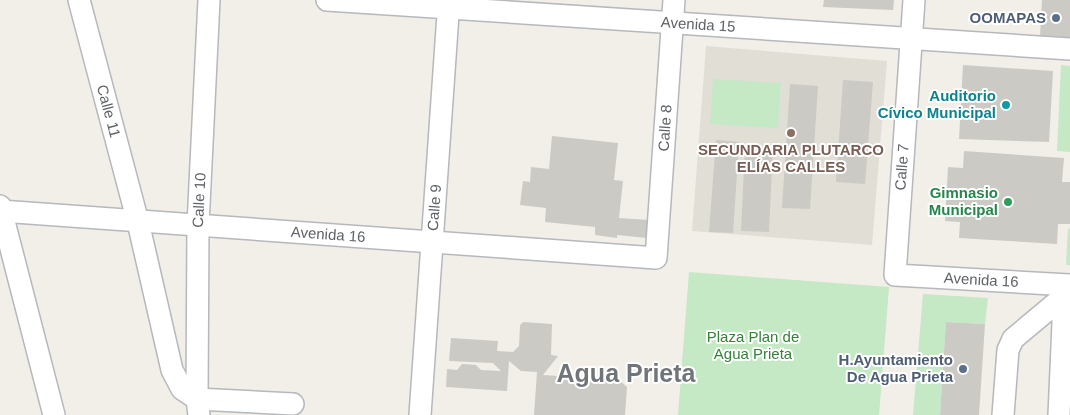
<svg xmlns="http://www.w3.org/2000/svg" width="1070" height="415" font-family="Helvetica,sans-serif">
<rect width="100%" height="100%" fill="#f1efe8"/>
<path fill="#e1ded6" d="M706,46L887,61L872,245L692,231Z"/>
<g fill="#c5e8c5">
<path d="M1061,65L1070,66V152L1057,151Z"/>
<path d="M713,79L781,83L778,128L710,124Z"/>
<path d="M1068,228L1070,229V265H1066Z"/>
<path d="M689,272L889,287L879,415H678Z"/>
<path d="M923,294L988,298L985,324L946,322L940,415H913Z"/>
</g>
<g fill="#cccac5">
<path d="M824,0H894L893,10L823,7Z"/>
<path d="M1042,0H1070V39L1040,36Z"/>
<path d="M963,65L1053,71L1049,142L959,139Z"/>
<path d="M843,80L873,82L865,184L836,182Z"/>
<path d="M790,84L818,86L810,209L782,208Z"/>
<path d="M552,136L618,143L614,180L623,181L619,218L649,220L647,238L617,235V238L595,235V227L545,222L546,208L520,205L523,181L530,182L531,167L549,169Z"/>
<path d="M716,140L739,142L733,233L709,232Z"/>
<path d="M745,147L773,148L769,232L741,231Z"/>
<path d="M964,151L1064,158L1062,182H1070V224H1058L1057,244L959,238L960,222L945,221L948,167L963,168Z"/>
<path d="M523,322L552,324L551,355L558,356L543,375L619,380L627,387L625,415H534L537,372L521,371L509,361L507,391L446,387L447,369L457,370L462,364L476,365L481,370L501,371L493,363L449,361L451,338L498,341L497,351L513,352L519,346L520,325Z"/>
<path d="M946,322L985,324L979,415H940Z"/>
</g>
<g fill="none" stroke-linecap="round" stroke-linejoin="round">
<defs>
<g id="minor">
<path id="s1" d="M79,0L138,222L172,370L182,389L197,399L293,404"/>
<path id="s2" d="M327,0L1070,49"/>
<path id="s3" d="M914,0L895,275L1070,285"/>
<path d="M0,206L54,415"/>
<path id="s4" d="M0,211L656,258L674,0"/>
<path id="s5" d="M199,415L197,399L198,225L209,0"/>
<path id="s6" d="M420,415L449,0"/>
<path d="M1003,415L1008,350L1013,339L1062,298"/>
<path d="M1059,415L1063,323L1062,287"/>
</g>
</defs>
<use href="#minor" stroke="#b5b8bc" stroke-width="24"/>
<use href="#minor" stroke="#fff" stroke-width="21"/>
</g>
<g fill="#5c6f8a" stroke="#fff" stroke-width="2">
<circle cx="1056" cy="18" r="5"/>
<circle cx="963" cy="369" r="5"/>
</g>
<circle fill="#0f9aa8" stroke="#fff" stroke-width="2" cx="1006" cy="105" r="5"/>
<circle fill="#8d6e63" stroke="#fff" stroke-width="2" cx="791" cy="133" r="5"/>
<circle fill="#2e9e5b" stroke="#fff" stroke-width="2" cx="1008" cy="202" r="5"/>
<g text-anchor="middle" stroke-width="4" stroke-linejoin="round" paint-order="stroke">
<g font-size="15" font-weight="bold" fill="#4e5e75" stroke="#fff" text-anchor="end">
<text x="1046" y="23">OOMAPAS</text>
<text x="953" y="365">H.Ayuntamiento<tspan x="953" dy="17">De Agua Prieta</tspan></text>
</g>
<g font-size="15" fill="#5f6368" stroke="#fff">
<text dy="5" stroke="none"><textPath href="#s2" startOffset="372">Avenida 15</textPath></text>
<text dy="5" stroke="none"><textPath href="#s1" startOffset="115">Calle 11</textPath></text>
<text dy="5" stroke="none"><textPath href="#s4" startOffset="788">Calle 8</textPath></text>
<text transform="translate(902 167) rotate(-86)" y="5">Calle 7</text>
<text dy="5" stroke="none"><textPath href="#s5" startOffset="215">Calle 10</textPath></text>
<text dy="5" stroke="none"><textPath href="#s6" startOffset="208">Calle 9</textPath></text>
<text dy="5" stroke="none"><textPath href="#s4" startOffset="329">Avenida 16</textPath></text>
<text dy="5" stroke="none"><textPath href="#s3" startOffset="362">Avenida 16</textPath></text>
</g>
<g font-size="15" font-weight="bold" fill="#0d838f" stroke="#fff" text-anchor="end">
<text x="996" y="101">Auditorio<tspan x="996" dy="17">Cívico Municipal</tspan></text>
</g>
<g font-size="15" font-weight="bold" fill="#785e54" stroke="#fff">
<text x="791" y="155">SECUNDARIA PLUTARCO<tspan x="791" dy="17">ELÍAS CALLES</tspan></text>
</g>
<g font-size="15" font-weight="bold" fill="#27864d" stroke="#fff" text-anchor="end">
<text x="998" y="198">Gimnasio<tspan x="998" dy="17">Municipal</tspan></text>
</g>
<g font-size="15" fill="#348238" stroke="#fff">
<text x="753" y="342">Plaza Plan de<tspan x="753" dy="17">Agua Prieta</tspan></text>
</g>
<g font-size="25" font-weight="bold" fill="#70757a" stroke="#fff">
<text x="626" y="382">Agua Prieta</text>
</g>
</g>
</svg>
